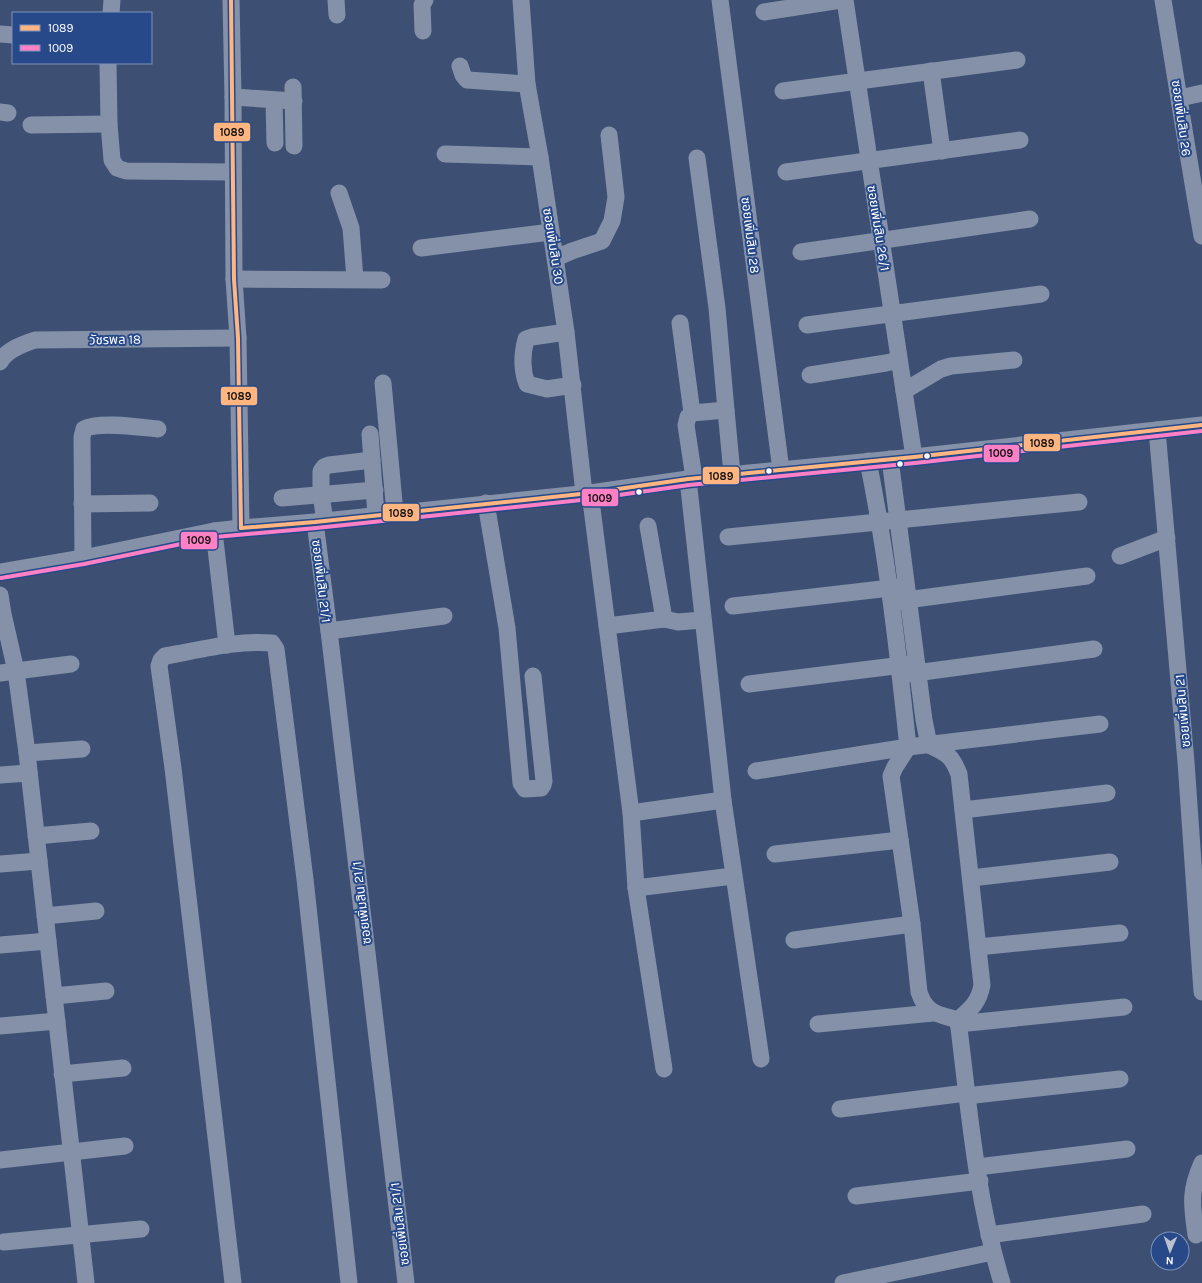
<svg xmlns="http://www.w3.org/2000/svg" width="1202" height="1283" font-family="Karla,'Noto Sans Thai',sans-serif">
<rect width="100%" height="100%" fill="#3d5074"/>
<g fill="none" stroke-linecap="round" stroke-linejoin="round">
<g stroke="#8491a8" stroke-width="17">
<path d="M231,0L233,97L234,279L238,338L241,528"/>
<path d="M336,0L337,15"/>
<path d="M521,0L527,84L540,157L566,332L584,493"/>
<path d="M720,0L781,470"/>
<path d="M845,0L914,457"/>
<path d="M1163,0C1176,79 1188,157 1202,236"/>
<path d="M764,12L841,0"/>
<path d="M111,13L112,0"/>
<path d="M423,31L422,5L425,0"/>
<path d="M0,34L13,35"/>
<path d="M108,63L109,124L112,160L117,168L126,171L233,172"/>
<path d="M460,66L463,75L467,80L527,84"/>
<path d="M931,71L942,151"/>
<path d="M293,87L294,146"/>
<path d="M783,91L1017,60"/>
<path d="M233,97L294,101"/>
<path d="M1180,98L1202,93"/>
<path d="M274,100L275,143"/>
<path d="M0,112L8,113"/>
<path d="M31,125L109,124"/>
<path d="M445,154L540,157"/>
<path d="M786,172L1020,140"/>
<path d="M339,193L351,228L355,279"/>
<path d="M421,248L551,232"/>
<path d="M801,252L1030,219"/>
<path d="M556,258L572,251L602,241L612,221L616,197L609,135"/>
<path d="M234,279L382,280"/>
<path d="M680,323L692,413"/>
<path d="M807,325L1041,294"/>
<path d="M566,332L532,337L526,339C522,354 522,371 527,384L547,389L573,385"/>
<path d="M0,362C6,350 23,344 35,340L238,338"/>
<path d="M810,375L886,363L899,360"/>
<path d="M383,383L395,513"/>
<path d="M904,391L941,369L951,366L1014,360"/>
<path d="M726,410L732,474"/>
<path d="M1157,430L1186,762L1202,992"/>
<path d="M370,434L376,515"/>
<path d="M890,459L924,720L929,745"/>
<path d="M868,461C887,555 898,652 908,747L895,767L891,776L912,924L919,992C926,1014 938,1014 958,1020C971,1009 979,1002 982,985L959,774C951,754 947,754 929,745"/>
<path d="M694,478L686,425L688,417L692,413L726,410L717,308L697,158"/>
<path d="M688,479L723,800L761,1059"/>
<path d="M590,493L631,813L636,888L664,1069"/>
<path d="M282,498L375,490"/>
<path d="M486,503L507,628L521,783L525,789L541,788L543,785L544,781L533,676"/>
<path d="M82,504L150,503"/>
<path d="M325,521L321,495V471L324,467L329,465L372,460"/>
<path d="M315,522L329,631L406,1283"/>
<path d="M648,526L664,619"/>
<path d="M214,531L227,645"/>
<path d="M728,537L1079,502"/>
<path d="M1120,556L1167,538"/>
<path d="M83,558L82,437L84,429C99,421 139,427 158,429"/>
<path d="M0,572L83,558L214,531L241,528L315,522L590,493L688,479L914,457L1202,425"/>
<path d="M0,595L3,614L16,671L27,753L86,1283"/>
<path d="M899,601L1087,576"/>
<path d="M733,606L899,587"/>
<path d="M607,626L664,619L678,622L702,620"/>
<path d="M329,631L444,616"/>
<path d="M0,673L71,664"/>
<path d="M908,674L1094,649"/>
<path d="M749,684L911,664"/>
<path d="M27,753L82,749"/>
<path d="M756,771L908,747L1100,724"/>
<path d="M0,775L29,773"/>
<path d="M963,810L1107,793"/>
<path d="M631,813L723,800"/>
<path d="M36,836L91,831"/>
<path d="M775,854L900,840"/>
<path d="M0,864L39,861"/>
<path d="M971,878L1110,862"/>
<path d="M636,888L733,876"/>
<path d="M45,916L96,911"/>
<path d="M794,940L912,924"/>
<path d="M0,945L48,941"/>
<path d="M978,947L1120,933"/>
<path d="M54,996L106,991"/>
<path d="M958,1020C969,1108 976,1198 1002,1283"/>
<path d="M818,1024L933,1013"/>
<path d="M958,1024L1124,1007"/>
<path d="M0,1026L57,1021"/>
<path d="M62,1074L123,1068"/>
<path d="M966,1096L1120,1079"/>
<path d="M840,1109L966,1093"/>
<path d="M0,1160L125,1146"/>
<path d="M977,1167L1127,1149"/>
<path d="M856,1196L980,1181"/>
<path d="M989,1235L1143,1214"/>
<path d="M1196,1235C1192,1206 1189,1192 1202,1163"/>
<path d="M4,1242L141,1229"/>
<path d="M233,1283L173,768L159,666L161,660L165,656C200,650 237,640 272,643L276,649L305,879L349,1283"/>
<path d="M843,1283L993,1252"/>
</g>
<defs>
<g id="bus-1">
<path d="M231,0L234,279L238,338L241,528"/>
<path d="M241,528L315,522L590,493L688,479L914,457L1202,425"/>
</g>
<path id="bus-2" d="M1,578L84,564L215,537L316,528L591,499L689,485L915,463L1202,431"/>
</defs>
<use href="#bus-1" stroke="#27498a" stroke-width="7"/>
<use href="#bus-2" stroke="#27498a" stroke-width="7"/>
<use href="#bus-1" stroke="#ffb580" stroke-width="4"/>
<use href="#bus-2" stroke="#ff80c5" stroke-width="4"/>
</g>
<g fill="#fff" stroke="#27498a" stroke-width="1.5">
<circle cx="927" cy="456" r="3.5"/>
<circle cx="900" cy="464" r="3.5"/>
<circle cx="769" cy="471" r="3.5"/>
<circle cx="639" cy="492" r="3.5"/>
</g>
<g text-anchor="middle" stroke-width="4" stroke-linejoin="round" paint-order="stroke">
<g font-size="13" fill="#fff" stroke="#27498a">
<text transform="translate(1182 118) rotate(82)" y="5">ซอยเพิ่มสิน 26</text>
<text transform="translate(879 228) rotate(81)" y="5">ซอยเพิ่มสิน 26/1</text>
<text transform="translate(751 235) rotate(83)" y="5">ซอยเพิ่มสิน 28</text>
<text transform="translate(554 246) rotate(81)" y="5">ซอยเพิ่มสิน 30</text>
<text transform="translate(115 339) rotate(-1)" y="5">วัชรพล 18</text>
<text transform="translate(322 581) rotate(83)" y="5">ซอยเพิ่มสิน 21/1</text>
<text transform="translate(1182 711) rotate(-95)" y="5">ซอยเพิ่มสิน 21</text>
<text transform="translate(361 903) rotate(-97)" y="5">ซอยเพิ่มสิน 21/1</text>
<text transform="translate(399 1224) rotate(-97)" y="5">ซอยเพิ่มสิน 21/1</text>
</g>
</g>
<g stroke="#27498a" stroke-width="1.5">
<rect x="213" y="122" width="38" height="20" rx="4" fill="#ffb580"/>
<rect x="220" y="386" width="38" height="20" rx="4" fill="#ffb580"/>
<rect x="1023" y="433" width="38" height="19" rx="4" fill="#ffb580"/>
<rect x="983" y="444" width="37" height="19" rx="4" fill="#ff80c5"/>
<rect x="702" y="466" width="38" height="19" rx="4" fill="#ffb580"/>
<rect x="581" y="488" width="38" height="19" rx="4" fill="#ff80c5"/>
<rect x="382" y="503" width="38" height="19" rx="4" fill="#ffb580"/>
<rect x="180" y="531" width="38" height="19" rx="4" fill="#ff80c5"/>
</g>
<g font-size="11" text-anchor="middle" font-weight="bold" fill="#111">
<text x="232" y="136">1089</text>
<text x="239" y="400">1089</text>
<text x="1042" y="447">1089</text>
<text x="1001" y="457">1009</text>
<text x="721" y="480">1089</text>
<text x="600" y="502">1009</text>
<text x="401" y="517">1089</text>
<text x="199" y="544">1009</text>
</g>
<rect x="12" y="12" width="140" height="52" fill="#27498a" stroke="#7d92b9"/>
<rect x="20" y="25" width="20" height="6" fill="#ffb580" stroke="#7d92b9"/>
<text x="48" y="32" font-size="12" fill="#ffffff">1089</text>
<rect x="20" y="45" width="20" height="6" fill="#ff80c5" stroke="#7d92b9"/>
<text x="48" y="52" font-size="12" fill="#ffffff">1009</text>
<g transform="translate(1170 1251) rotate(182)"><circle r="19" fill="#27498a" stroke="#7d92b9"/>
<path d="M0-3L7 15L0 10L-7 15Z" fill="#bbc2ce"/>
<text y="-6" font-size="11" font-weight="bold" text-anchor="middle" fill="#ffffff">N</text>
</g>
</svg>
